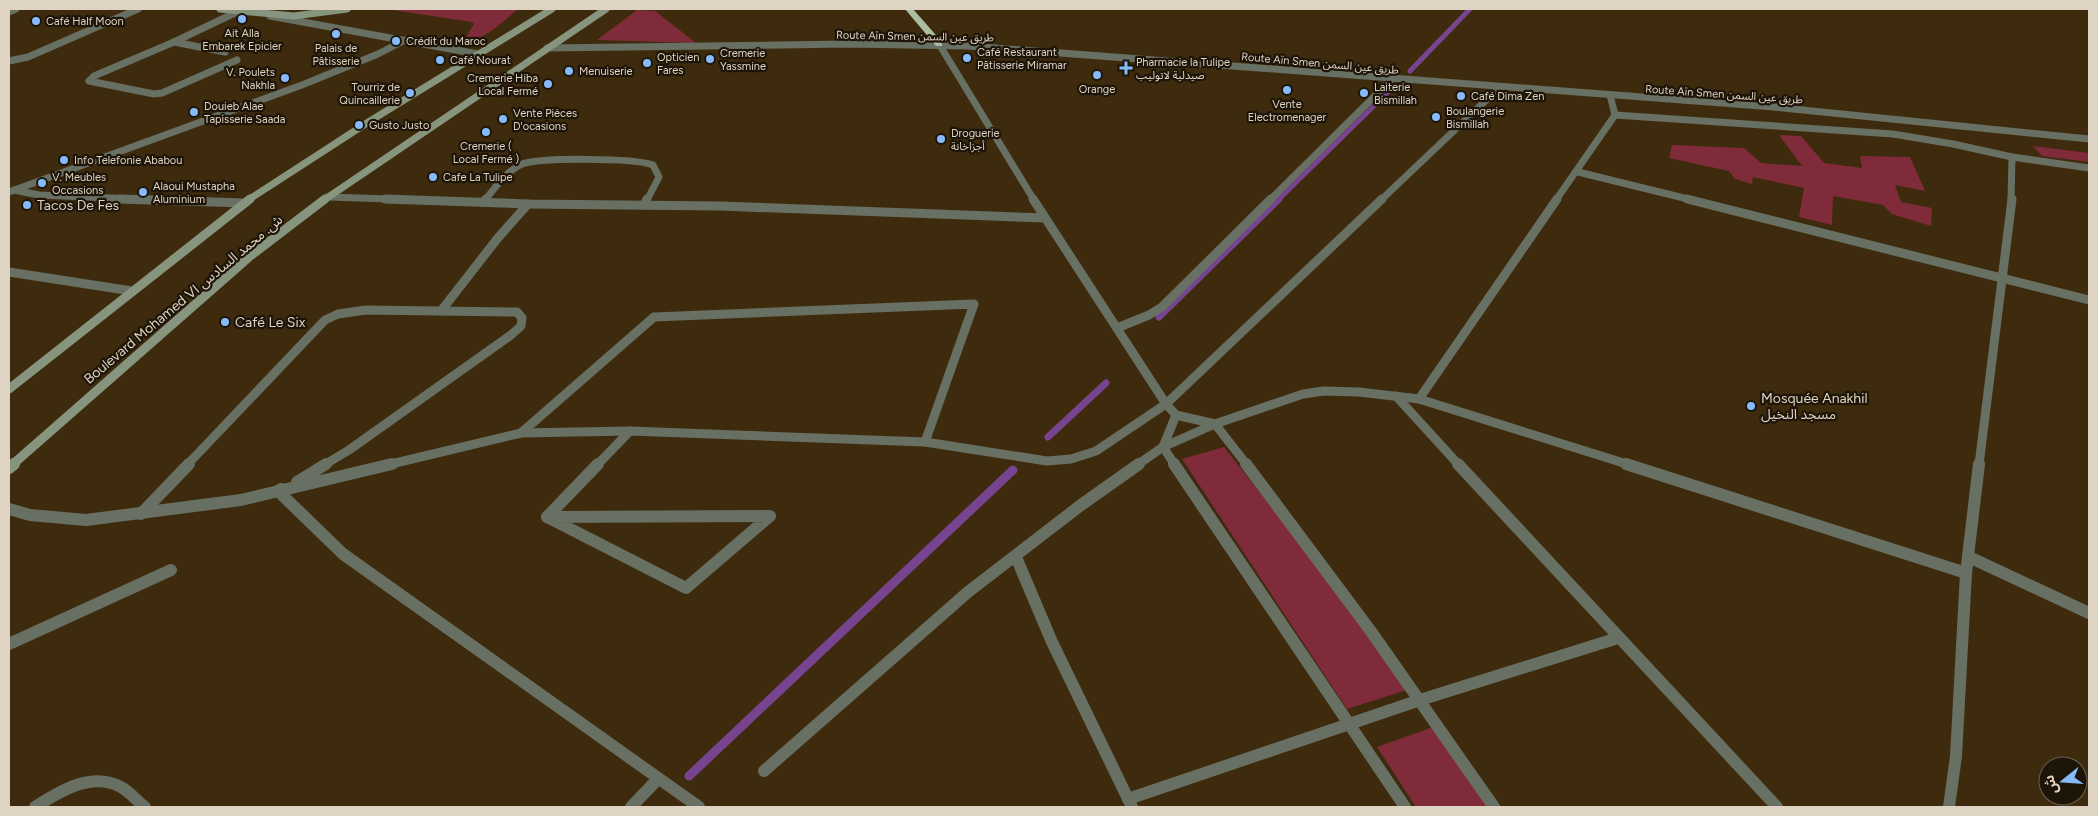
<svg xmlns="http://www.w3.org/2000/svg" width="2098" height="816" font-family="Figtree,'Noto Sans Arabic',sans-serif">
<rect width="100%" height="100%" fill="#3e2b0e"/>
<g fill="#802b39">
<path d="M386,9H518C504,20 483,43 464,40L474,24L472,22Z"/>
<path d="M637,10L655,11L696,43L597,40Z"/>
<path d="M1779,135L1801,136L1824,163L1862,168L1860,156L1910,157L1925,191L1895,185L1901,202L1932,208L1931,226L1892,214L1883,205L1833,196L1832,225L1799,217L1804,188L1753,177L1752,184L1735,179L1729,171L1669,158L1672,145L1744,148L1761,163L1802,166Z"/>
<path d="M2033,146L2089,153V162L2042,156Z"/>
<path d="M1224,447L1413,688L1347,709L1182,459Z"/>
<path d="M1439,725L1493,807H1416L1377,747Z"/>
</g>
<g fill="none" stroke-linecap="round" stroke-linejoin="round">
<g stroke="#784490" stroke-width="5">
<path d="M1410,71L1470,9"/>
<path d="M1278,200L1390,90"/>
</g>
<g stroke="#784490" stroke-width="7">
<path d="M1159,317L1279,199"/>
<path d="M1048,437L1106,383"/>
</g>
<path stroke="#784490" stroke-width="9" d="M689,776L1013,470"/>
<g stroke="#677063" stroke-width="7">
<path d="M9,12L16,9"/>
<path d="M270,16L478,54"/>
<path d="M174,42L94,76L89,81L154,94L162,93L237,60"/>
<path d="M939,44L1034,200"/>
<path d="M225,52L174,42L239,11"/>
<path d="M9,61L28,57L138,9"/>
<path d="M1615,115L1893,134L1953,144L2012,157L2089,168"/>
<path d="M1578,172L1692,200"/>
<path d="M14,190L39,195L158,200"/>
<path d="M9,192L302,85L378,54L405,40"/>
<path d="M328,197L420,200"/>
<path d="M485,200C495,188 505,173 520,165C537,157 635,158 653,165L659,177L647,200"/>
<path d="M1270,200L1392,79"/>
<path d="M1381,200L1500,87"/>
<path d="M1556,200L1615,115L1610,95"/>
<path d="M2011,200L2012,157"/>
</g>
<g stroke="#677063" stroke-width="9">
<path d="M119,199L244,203"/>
<path d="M385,199L528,204L720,206L1045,218"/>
<path d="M1033,199L1166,404L1176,415L1215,424L1247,465"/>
<path d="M1687,199L2089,300"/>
<path d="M483,202L486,199"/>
<path d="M644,205L647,199"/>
<path d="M9,272L132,291"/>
<path d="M441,311L497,239L528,204"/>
<path d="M1117,328L1149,315L1162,307L1271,199"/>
<path d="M1396,396L1459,465"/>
<path d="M1419,399L1557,199"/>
<path d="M521,433L654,317L974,304L925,442"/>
<path d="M1163,447L1175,465"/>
<path d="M1163,447L1176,415"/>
<path d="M187,465L325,320L338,314L366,310L517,312L522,318L521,326L511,335L349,450L324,465"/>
<path d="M387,465L521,433L630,431L925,442L1047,461L1071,459L1096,451L1166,404L1382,199"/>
<path d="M597,465L630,431"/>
<path d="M1137,465L1163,447L1215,424L1303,394L1324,391L1359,392L1419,399L1630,465"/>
<path d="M1979,465L2012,199"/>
</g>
<g stroke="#677063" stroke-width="12">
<path d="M1174,464L1405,807"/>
<path d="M1246,464L1370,630L1494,807"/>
<path d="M1458,464L1777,807"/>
<path d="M1626,464L1966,573"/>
<path d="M297,482L326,464"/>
<path d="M281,489L278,491L343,554L699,807"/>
<path d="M9,509L30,515L86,520L241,500L392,464"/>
<path d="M141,514L189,464"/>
<path d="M770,516L686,588L547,517Z"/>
<path d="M547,517L598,464"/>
<path d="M1016,557L1052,642L1132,807"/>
<path d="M1969,557L2089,613"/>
<path d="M9,644L171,570"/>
<path d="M764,771L968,592L1081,505L1139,464"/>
<path d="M1128,799L1420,700L1618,638"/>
<path d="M35,807C60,791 92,771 121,787C130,792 137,801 145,807"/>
<path d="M631,807L658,779"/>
<path d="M1949,807L1956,756L1966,573L1979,464"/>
</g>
<path stroke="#677063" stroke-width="7" d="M547,48L849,44L968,46L1774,107L2089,139"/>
<g stroke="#87957f" stroke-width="7">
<path d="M220,9L294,16L347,9"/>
<path d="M248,200L370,121L552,9"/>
<path d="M324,200L606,9"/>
</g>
<g stroke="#87957f" stroke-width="9">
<path d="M9,389L250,199"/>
<path d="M12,465L249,257L325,199"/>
</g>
<path stroke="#87957f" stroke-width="12" d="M9,468L14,464"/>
<path fill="#aabe9f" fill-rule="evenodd" d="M905,9H913L942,42V46H936Z"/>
</g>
<g fill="#86bbfb" stroke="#1e1509" stroke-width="2">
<circle cx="242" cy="19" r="5"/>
<circle cx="36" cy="21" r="5"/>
<circle cx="336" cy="34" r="5"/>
<circle cx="396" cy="41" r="5"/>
<circle cx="967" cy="58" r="5"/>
<circle cx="710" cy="59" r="5"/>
<circle cx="440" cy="60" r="5"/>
<circle cx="647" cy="63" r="5"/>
<path d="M1123.5 60.5h5v5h5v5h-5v5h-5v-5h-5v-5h5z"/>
<circle cx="569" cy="71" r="5"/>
<circle cx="1097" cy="75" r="5"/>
<circle cx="285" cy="78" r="5"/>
<circle cx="548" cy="84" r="5"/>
<circle cx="1287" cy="90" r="5"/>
<circle cx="410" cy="93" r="5"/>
<circle cx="1364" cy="93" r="5"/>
<circle cx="1461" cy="96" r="5"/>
<circle cx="194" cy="112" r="5"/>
<circle cx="1436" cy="117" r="5"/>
<circle cx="503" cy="119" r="5"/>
<circle cx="359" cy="125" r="5"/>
<circle cx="486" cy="132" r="5"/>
<circle cx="941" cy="139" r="5"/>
<circle cx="64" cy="160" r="5"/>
<circle cx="433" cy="177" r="5"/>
<circle cx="42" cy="183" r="5"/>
<circle cx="143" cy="192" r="5"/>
<circle cx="27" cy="205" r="5"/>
<circle cx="225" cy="322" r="5"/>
<circle cx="1751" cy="406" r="5"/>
</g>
<g text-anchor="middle" stroke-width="4.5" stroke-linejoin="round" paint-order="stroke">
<g font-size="11" fill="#dfd3c3" stroke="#1e1509" text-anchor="start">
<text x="46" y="25">Café Half Moon</text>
<text x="242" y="37" text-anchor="middle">Ait Alla<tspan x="242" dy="13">Embarek Epicier</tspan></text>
<text x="406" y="45">Crédit du Maroc</text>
<text x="336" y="52" text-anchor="middle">Palais de<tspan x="336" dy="13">Pâtisserie</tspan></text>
<text x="977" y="56">Café Restaurant<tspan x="977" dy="13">Pâtisserie Miramar</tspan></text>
<text x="720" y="57">Cremerie<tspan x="720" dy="13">Yassmine</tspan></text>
<text x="657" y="61">Opticien<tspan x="657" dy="13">Fares</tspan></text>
<text x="450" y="64">Café Nourat</text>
<text x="1136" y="66">Pharmacie la Tulipe<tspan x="1136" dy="13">صيدلية لاتوليب</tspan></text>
<text x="579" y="75">Menuiserie</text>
<text x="275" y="76" text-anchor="end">V. Poulets<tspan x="275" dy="13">Nakhla</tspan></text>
<text x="538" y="82" text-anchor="end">Cremerie Hiba<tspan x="538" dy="13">Local Fermé</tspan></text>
<text x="400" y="91" text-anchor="end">Tourriz de<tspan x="400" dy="13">Quincaillerie</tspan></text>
<text x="1374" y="91">Laiterie<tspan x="1374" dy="13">Bismillah</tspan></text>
<text x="1097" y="93" text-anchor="middle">Orange</text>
<text x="1471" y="100">Café Dima Zen</text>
<text x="1287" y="108" text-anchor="middle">Vente<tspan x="1287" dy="13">Electromenager</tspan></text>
<text x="204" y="110">Douieb Alae<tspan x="204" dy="13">Tapisserie Saada</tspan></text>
<text x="1446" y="115">Boulangerie<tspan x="1446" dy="13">Bismillah</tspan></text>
<text x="513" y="117">Vente Pièces<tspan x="513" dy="13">D'ocasions</tspan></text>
<text x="369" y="129">Gusto Justo</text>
<text x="951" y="137">Droguerie<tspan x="951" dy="13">أجزاخانة</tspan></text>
<text x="486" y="150" text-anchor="middle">Cremerie (<tspan x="486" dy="13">Local Fermé )</tspan></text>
<text x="74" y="164">Info Telefonie Ababou</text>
<text x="52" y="181">V. Meubles<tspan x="52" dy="13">Occasions</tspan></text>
<text x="443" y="181">Cafe La Tulipe</text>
<text x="153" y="190">Alaoui Mustapha<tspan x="153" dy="13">Aluminium</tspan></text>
</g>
<g font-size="11" fill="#dfd3c3" stroke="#1e1509">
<text transform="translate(915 36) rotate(1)" y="4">Route Aïn Smen طريق عين السمن</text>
<text transform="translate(1320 63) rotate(5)" y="4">Route Aïn Smen طريق عين السمن</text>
<text transform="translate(1724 94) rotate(4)" y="4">Route Aïn Smen طريق عين السمن</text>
</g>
<g font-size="14" fill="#dfd3c3" stroke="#1e1509" text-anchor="start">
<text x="37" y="210">Tacos De Fes</text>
<text x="235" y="327">Café Le Six</text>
<text x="1761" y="403">Mosquée Anakhil<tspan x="1761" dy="16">مسجد النخيل</tspan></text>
</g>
<g font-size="14" fill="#dfd3c3" stroke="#1e1509">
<text transform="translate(183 299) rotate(-40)" y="5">Boulevard Mohamed VI ش. محمد السادس</text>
</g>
</g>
<rect width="2098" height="816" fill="none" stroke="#dfd3c3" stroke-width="20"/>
<g transform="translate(2063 781) rotate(253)"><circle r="24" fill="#1e1509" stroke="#6b6153"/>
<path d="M0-4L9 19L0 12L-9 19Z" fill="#86bbfb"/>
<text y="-8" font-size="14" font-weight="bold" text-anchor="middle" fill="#dfd3c3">ش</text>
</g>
</svg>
